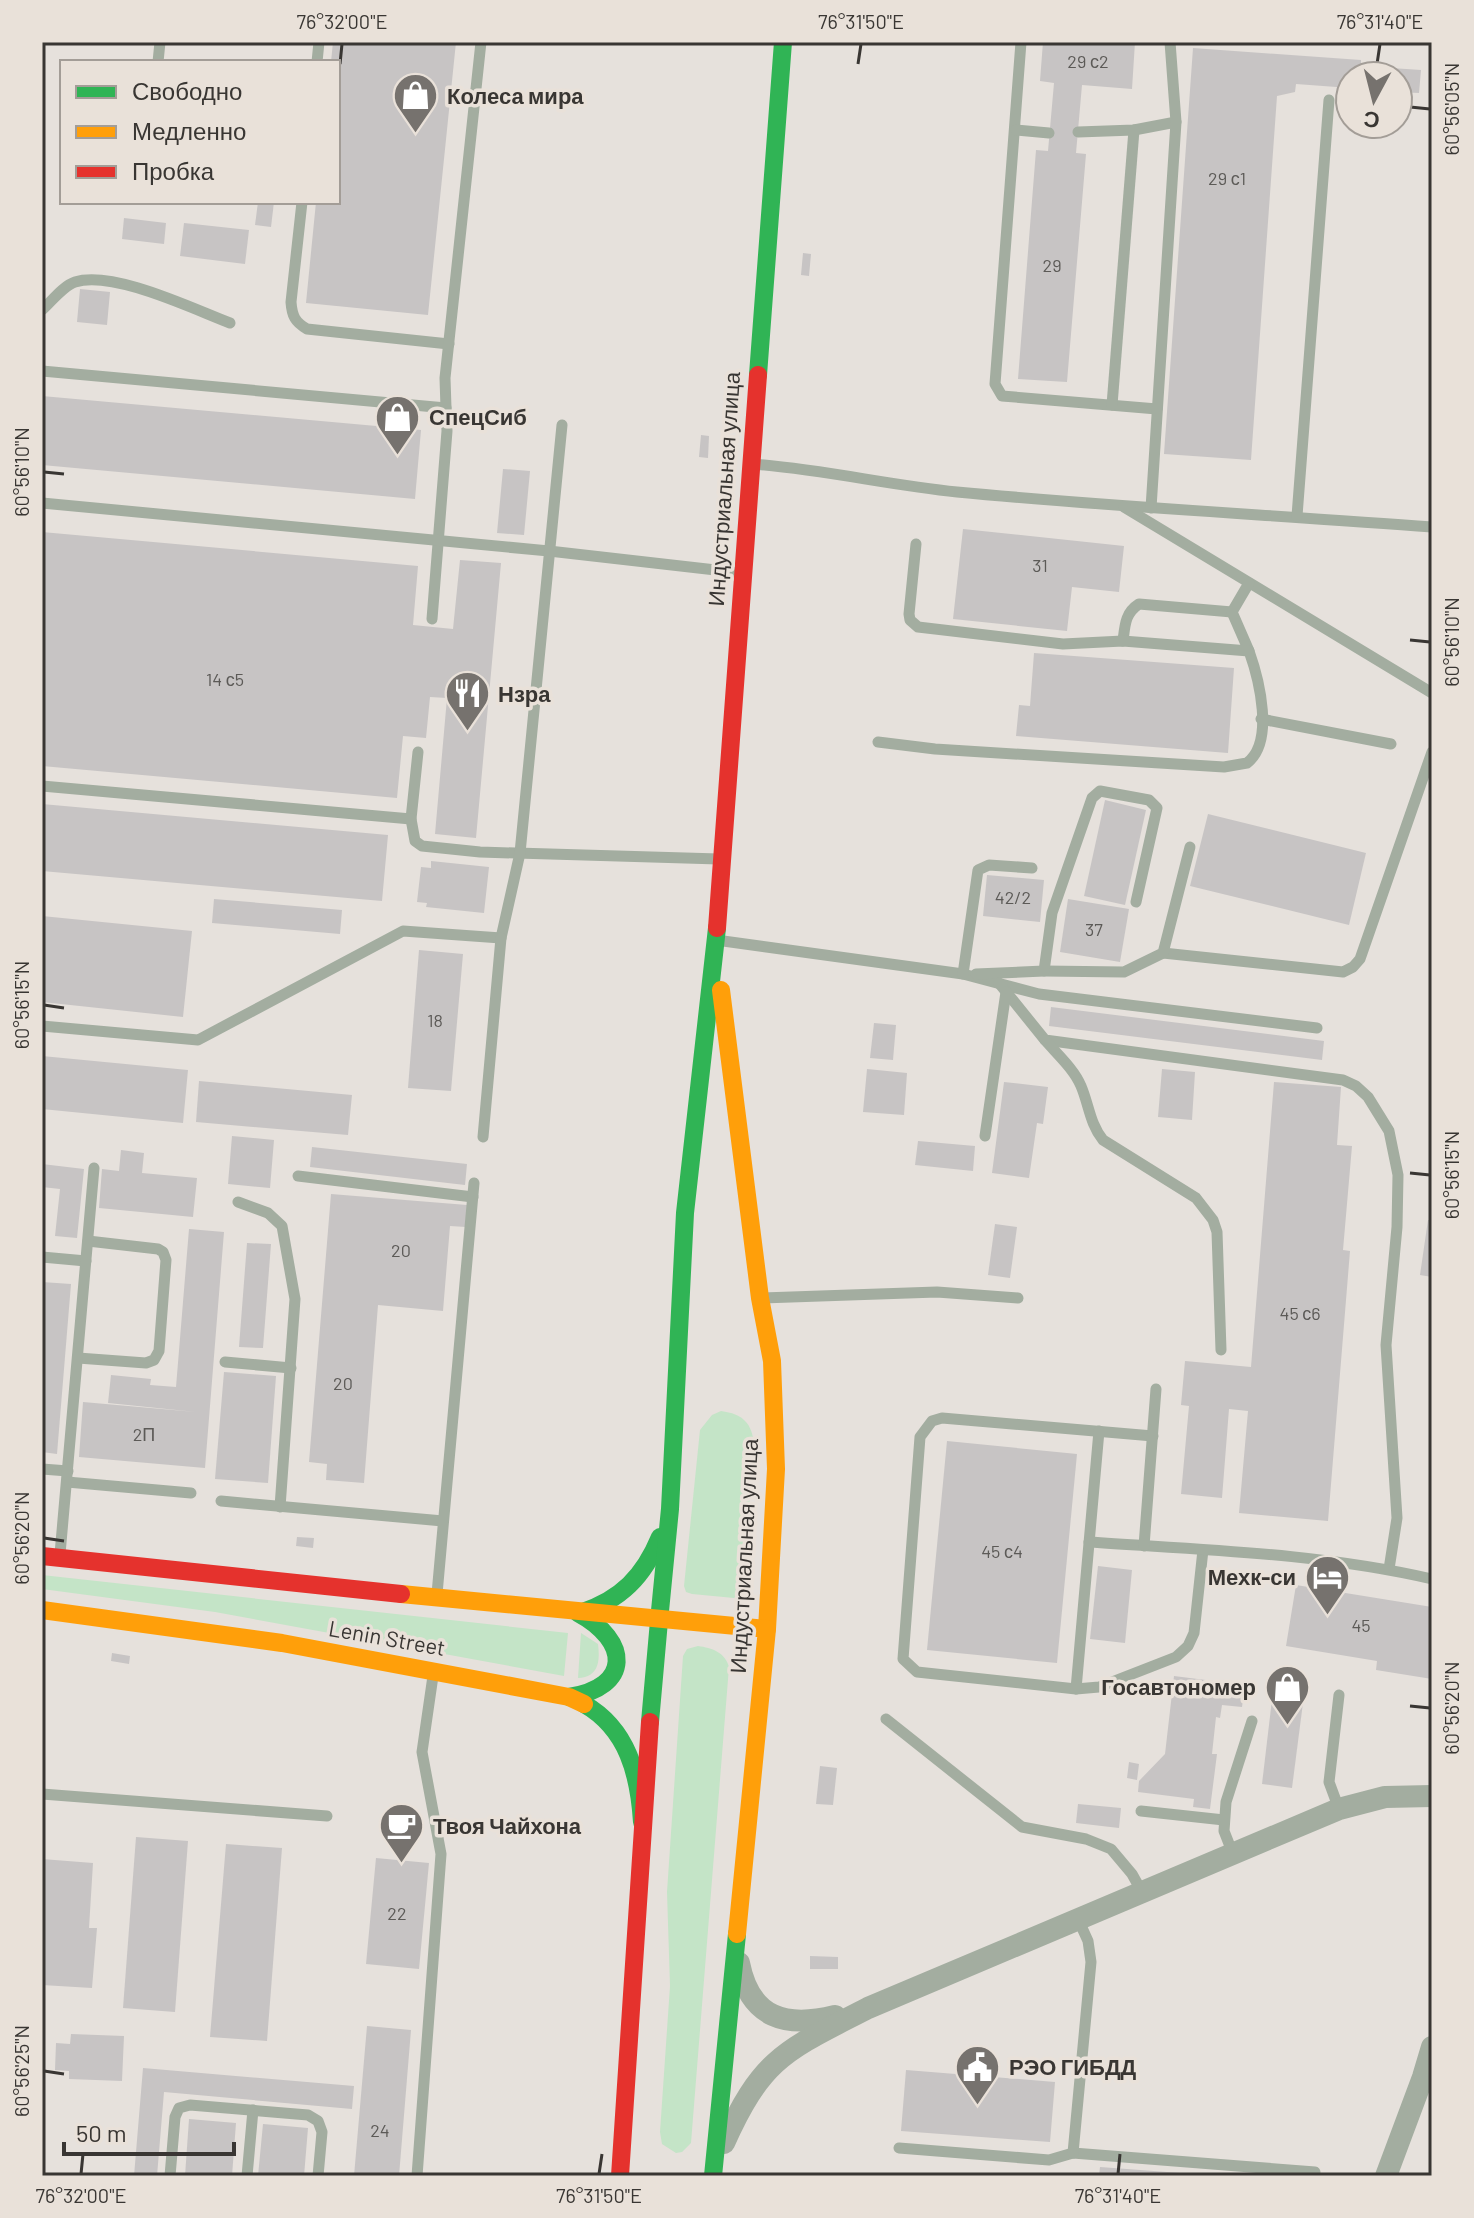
<svg xmlns="http://www.w3.org/2000/svg" width="1474" height="2218" font-family="Barlow,sans-serif">
<rect width="100%" height="100%" fill="#e6e1dc"/>
<g fill="#c4e4c7">
<path d="M721,1411C743,1414 752,1423 754,1445L743,1588L740,1595L734,1598L692,1594L686,1592L684,1586L700,1430L712,1415Z"/>
<path d="M42,1575L568,1633L564,1676L215,1612L42,1589Z"/>
<path d="M581,1633L598,1644C600,1661 599,1677 578,1678Z"/>
<path d="M698,1646C712,1648 725,1652 729,1667L691,2143L682,2152L676,2153L662,2144L660,2132L670,1986L667,1892L683,1656L687,1649Z"/>
</g>
<g fill="#c7c4c4">
<path d="M333,42H456L428,315L306,303L316,202H338V62H331Z"/>
<path d="M1043,42H1135L1132,89L1082,85L1076,153L1086,154L1067,382L1018,379L1036,150L1048,151L1054,83L1040,81Z"/>
<path d="M1193,48L1361,60V66L1421,70L1419,93L1398,92V76H1350V88L1296,84L1295,92L1277,96L1251,460L1164,454Z"/>
<path d="M258,202H274L271,227L255,225Z"/>
<path d="M124,218L166,223L164,244L122,239Z"/>
<path d="M184,223L249,230L245,264L180,256Z"/>
<path d="M803,253L811,254L809,276L801,275Z"/>
<path d="M80,289L110,292L107,325L77,322Z"/>
<path d="M42,396L421,430L415,499L42,465Z"/>
<path d="M701,435L709,436L708,458L699,457Z"/>
<path d="M503,469L530,471L524,535L497,533Z"/>
<path d="M963,529L1124,546L1119,592L1072,587L1067,631L953,619Z"/>
<path d="M42,532L418,566L413,625L453,629L460,560L501,563L476,838L435,834L447,698L430,697L426,738L403,736L397,798L42,766Z"/>
<path d="M1034,653L1234,668L1228,753L1016,736L1019,705L1030,706Z"/>
<path d="M1105,800L1146,810L1125,905L1084,896Z"/>
<path d="M42,804L388,835L382,901L42,871Z"/>
<path d="M1208,814L1366,853L1349,925L1190,886Z"/>
<path d="M431,861L489,867L484,913L426,907L427,903L417,902L421,867L431,868Z"/>
<path d="M987,875L1044,880L1040,922L983,916Z"/>
<path d="M214,899L342,910L340,934L212,923Z"/>
<path d="M1068,899L1129,909L1120,962L1060,952Z"/>
<path d="M42,916L192,931L183,1017L42,1002Z"/>
<path d="M419,950L463,954L451,1091L408,1088Z"/>
<path d="M1051,1007L1324,1041L1322,1060L1049,1026Z"/>
<path d="M874,1023L896,1025L893,1060L870,1058Z"/>
<path d="M42,1056L188,1070L183,1123L42,1109Z"/>
<path d="M867,1069L907,1073L904,1115L863,1112Z"/>
<path d="M1162,1069L1195,1072L1192,1120L1158,1117Z"/>
<path d="M199,1081L352,1095L348,1135L196,1122Z"/>
<path d="M1004,1082L1048,1087L1043,1124L1037,1123L1029,1178L992,1173Z"/>
<path d="M1274,1082L1341,1087L1337,1145L1352,1146L1343,1250L1350,1251L1328,1521L1239,1513L1248,1411L1229,1409L1222,1498L1181,1494L1189,1406L1181,1405L1185,1361L1251,1367Z"/>
<path d="M232,1136L274,1140L270,1188L228,1184Z"/>
<path d="M918,1141L975,1146L973,1171L915,1165Z"/>
<path d="M312,1147L467,1164L465,1185L310,1167Z"/>
<path d="M121,1150L144,1153L142,1173L197,1178L193,1217L99,1208L102,1169L119,1171Z"/>
<path d="M42,1164L84,1169L77,1238L55,1236L60,1189L42,1187Z"/>
<path d="M331,1194L467,1205L466,1227L450,1226L443,1311L378,1305L364,1483L326,1480L327,1464L309,1462Z"/>
<path d="M1428,1220H1432V1277L1420,1275Z"/>
<path d="M995,1224L1017,1227L1010,1278L988,1275Z"/>
<path d="M189,1229L224,1232L205,1468L79,1457L83,1402L196,1412L108,1403L111,1375L151,1379L150,1385L176,1387Z"/>
<path d="M247,1243L271,1244L263,1348L239,1347Z"/>
<path d="M42,1282L71,1284L57,1454L42,1452Z"/>
<path d="M224,1372L276,1376L268,1483L215,1479Z"/>
<path d="M947,1441L1077,1454L1057,1663L927,1650Z"/>
<path d="M297,1537L314,1538L313,1548L296,1546Z"/>
<path d="M1098,1566L1132,1570L1125,1643L1090,1639Z"/>
<path d="M1296,1585L1432,1607V1679L1376,1670L1377,1661L1286,1646Z"/>
<path d="M112,1653L130,1656L129,1664L111,1661Z"/>
<path d="M1174,1676L1245,1685L1242,1707L1222,1705L1220,1718L1216,1717L1212,1754H1217L1210,1809L1193,1807L1194,1799L1138,1792L1139,1781L1165,1754Z"/>
<path d="M1273,1691L1304,1695L1292,1788L1262,1784Z"/>
<path d="M1129,1762L1139,1764L1137,1780L1127,1778Z"/>
<path d="M820,1766L837,1768L833,1805L816,1804Z"/>
<path d="M1078,1804L1121,1808L1119,1828L1076,1823Z"/>
<path d="M136,1837L188,1841L175,2012L123,2008Z"/>
<path d="M226,1844L282,1848L267,2041L210,2037Z"/>
<path d="M376,1858L429,1863L419,1969L366,1964Z"/>
<path d="M42,1859L93,1863L89,1928H97L92,1988L42,1985Z"/>
<path d="M810,1956L838,1957V1969H810Z"/>
<path d="M367,2026L411,2030L399,2176H354Z"/>
<path d="M71,2034L124,2036L122,2081L69,2079V2071L55,2070L56,2043L70,2044Z"/>
<path d="M143,2068L354,2086L352,2109L164,2092L157,2176H134Z"/>
<path d="M906,2070L1055,2082L1050,2142L901,2131Z"/>
<path d="M189,2119L236,2123L232,2176H185Z"/>
<path d="M263,2124L308,2128L304,2176H258Z"/>
<path d="M1100,2167L1194,2174V2176H1099Z"/>
</g>
<g fill="none" stroke-linecap="round" stroke-linejoin="round">
<g stroke="#a3ada0" stroke-width="11">
<path d="M1021,42L995,384L1002,396L1157,409"/>
<path d="M158,62L160,42"/>
<path d="M317,62L319,42"/>
<path d="M1016,130L1049,133"/>
<path d="M1078,132L1134,130L1176,122"/>
<path d="M302,202L291,302C292,316 295,322 307,329L449,344"/>
<path d="M42,310C52,301 63,286 75,282C113,270 193,309 230,323"/>
<path d="M42,371L446,408L447,431L432,619"/>
<path d="M1112,405L1134,130"/>
<path d="M446,408L445,378L481,42"/>
<path d="M752,464C821,469 888,485 957,492C1115,507 1274,515 1432,527"/>
<path d="M42,503L549,551L742,573"/>
<path d="M1124,507L1432,693"/>
<path d="M1151,508L1176,122L1170,42"/>
<path d="M1297,516L1329,100"/>
<path d="M1123,641C1125,625 1125,613 1139,604L1232,612"/>
<path d="M1249,651L1232,612L1249,583"/>
<path d="M1261,719L1391,744"/>
<path d="M878,742L935,749L1224,767L1247,763C1275,742 1259,679 1249,651L1123,641L1063,644L918,627L910,620L909,614L916,544"/>
<path d="M418,752L411,819L415,841L422,846L480,852L719,859"/>
<path d="M42,786L411,819"/>
<path d="M716,940L963,974L1039,994L1317,1028"/>
<path d="M1163,953L1343,972L1353,967L1360,959L1432,752"/>
<path d="M1044,971L1124,972L1163,953L1190,847"/>
<path d="M963,974L978,870L989,865L1032,868"/>
<path d="M976,974L1044,971L1052,913L1092,798L1100,791L1149,800L1157,808L1136,902"/>
<path d="M999,983L1045,1040L1343,1080L1356,1086L1368,1097L1389,1131L1398,1175L1397,1227L1386,1345L1397,1518L1389,1569"/>
<path d="M42,1026L198,1040L403,931L501,938L520,853L562,425"/>
<path d="M1045,1040C1057,1054 1074,1069 1081,1086C1089,1105 1090,1124 1103,1140L1196,1198L1213,1220L1217,1232L1221,1350"/>
<path d="M985,1136L1006,992"/>
<path d="M483,1137L501,938"/>
<path d="M298,1176L473,1197"/>
<path d="M238,1202L268,1213L282,1226L295,1299L280,1507"/>
<path d="M42,1257L86,1261"/>
<path d="M762,1298L937,1292L1018,1298"/>
<path d="M78,1358L146,1363L154,1360L159,1351L166,1260L163,1252L158,1249L88,1241"/>
<path d="M225,1362L291,1368"/>
<path d="M1153,1436L942,1418L932,1421L920,1437L903,1659L917,1672L1076,1689L1099,1687L1176,1657L1188,1646L1194,1633L1203,1550"/>
<path d="M42,1469L68,1471"/>
<path d="M67,1482L191,1493"/>
<path d="M221,1501L443,1521"/>
<path d="M1089,1542C1204,1550 1319,1553 1432,1579"/>
<path d="M1144,1546L1156,1389"/>
<path d="M60,1554L94,1168"/>
<path d="M437,1594L474,1183"/>
<path d="M1076,1689L1099,1431"/>
<path d="M886,1719L1022,1827L1086,1839L1111,1849L1132,1874L1142,1892"/>
<path d="M42,1794L327,1816"/>
<path d="M1339,1809L1329,1782L1339,1695"/>
<path d="M1141,1811L1224,1820"/>
<path d="M1233,1854L1224,1831L1226,1802L1252,1721"/>
<path d="M899,2148L1049,2160L1073,2153L1315,2172"/>
<path d="M1073,2153L1091,1962L1088,1941L1078,1919"/>
<path d="M170,2176L175,2117L179,2108L190,2105L308,2115L318,2121L322,2132L318,2176"/>
<path d="M247,2176L253,2110"/>
<path d="M417,2176L441,1854L422,1752L433,1676"/>
</g>
<g stroke="#a3ada0" stroke-width="22">
<path d="M739,1963C750,2019 786,2028 835,2016"/>
<path d="M724,2143C763,2056 787,2050 868,2008L1339,1809L1385,1797L1432,1796"/>
<path d="M1386,2176L1423,2077L1432,2047"/>
</g>
<g stroke="#30b455" stroke-width="18">
<path d="M758,375L783,42"/>
<path d="M580,1613C621,1600 644,1576 660,1537"/>
<path d="M659,1621L670,1509L685,1213L717,928"/>
<path d="M569,1697C632,1687 630,1641 578,1613"/>
<path d="M584,1704C628,1729 639,1775 642,1822"/>
<path d="M650,1722L659,1621"/>
<path d="M713,2176L737,1934"/>
</g>
<g stroke="#ff9f0a" stroke-width="18">
<path d="M721,990L760,1298L772,1361L776,1469L767,1629"/>
<path d="M401,1594L767,1629L737,1934"/>
<path d="M42,1610L282,1643L569,1697L584,1704"/>
</g>
<g stroke="#e5322d" stroke-width="18">
<path d="M717,928L758,375"/>
<path d="M42,1556L401,1594"/>
<path d="M620,2176L650,1722"/>
</g>
</g>
<path fill="none" stroke="#393633" stroke-width="3" d="M340,64L342,44M858,64L861,44M1377,64L1380,44M1410,107L1430,109M44,472L64,474M1410,640L1430,642M44,1005L64,1008M1410,1173L1430,1175M44,1538L64,1541M1410,1706L1430,1708M44,2071L64,2074M81,2174L83,2154M599,2174L602,2154M1118,2174L1120,2154"/>
<defs>
<symbol id="shop-pin" viewBox="-11 -11 22 30"><path d="M0 17L-7.5 6A9.5 9.5 0 1 1 7.5 6Z" fill="#76726e" stroke="#e9e1d9"/><path d="M-5-2.5h2.3a2.7 3.5 0 0 1 5.4 0H5L5.5 6h-11ZM-1.5-2.5h3a1.5 2.3 0 0 0-3 0Z" fill="#fff"/></symbol>
<symbol id="restaurant-pin" viewBox="-11 -11 22 30"><path d="M0 17L-7.5 6A9.5 9.5 0 1 1 7.5 6Z" fill="#76726e" stroke="#e9e1d9"/><path d="M-5-6h1v4h1v-4h1v4h1v-4h1v5L-1.5 .5V6h-2V.5L-5-1ZM5-6V6H3V1.5H1.5Q1.5-4 5-6Z" fill="#fff"/></symbol>
<symbol id="hotel-pin" viewBox="-11 -11 22 30"><path d="M0 17L-7.5 6A9.5 9.5 0 1 1 7.5 6Z" fill="#76726e" stroke="#e9e1d9"/><path d="M-6-4.5h1.5V1H6V5H4.5V3h-9V5H-6ZM-4 0a1.8 1.8 0 1 1 3.6 0ZM.5 0V-2.5h3Q6-2.5 6 0Z" fill="#fff"/></symbol>
<symbol id="cafe-pin" viewBox="-11 -11 22 30"><path d="M0 17L-7.5 6A9.5 9.5 0 1 1 7.5 6Z" fill="#76726e" stroke="#e9e1d9"/><path d="M-5.5-4.5H6V0H3Q3 3.5 0 3.5H-2.5Q-5.5 3.5-5.5 0ZM3-3.2v2h1.7v-2ZM-6 4.5H4V6H-6Z" fill="#fff"/></symbol>
<symbol id="civic-pin" viewBox="-11 -11 22 30"><path d="M0 17L-7.5 6A9.5 9.5 0 1 1 7.5 6Z" fill="#76726e" stroke="#e9e1d9"/><path d="M-.6-6.5H3V-4.5H.6V-3L4-1V1h2V6H-6V1h2V-1L-.6-3ZM-1.2 2.5V6h2.4V2.5Z" fill="#fff"/></symbol>
</defs>
<g fill-rule="evenodd">
<use href="#shop-pin" x="390" y="70" width="51" height="69"/>
<use href="#shop-pin" x="372" y="392" width="51" height="69"/>
<use href="#restaurant-pin" x="442" y="668" width="51" height="69"/>
<use href="#hotel-pin" x="1302" y="1552" width="51" height="69"/>
<use href="#shop-pin" x="1262" y="1662" width="51" height="69"/>
<use href="#cafe-pin" x="376" y="1800" width="51" height="69"/>
<use href="#civic-pin" x="952" y="2042" width="51" height="69"/>
</g>
<g text-anchor="middle" stroke-width="7" stroke-linejoin="round" paint-order="stroke">
<g font-size="18" fill="#5c5a57">
<text x="1088" y="68">29 с2</text>
<text x="1227" y="185">29 с1</text>
<text x="1052" y="272">29</text>
<text x="1040" y="572">31</text>
<text x="225" y="686">14 с5</text>
<text x="1013" y="904">42/2</text>
<text x="1094" y="936">37</text>
<text x="435" y="1027">18</text>
<text x="401" y="1257">20</text>
<text x="1300" y="1320">45 с6</text>
<text x="343" y="1390">20</text>
<text x="144" y="1441">2П</text>
<text x="1002" y="1558">45 с4</text>
<text x="1361" y="1632">45</text>
<text x="397" y="1920">22</text>
<text x="380" y="2137">24</text>
</g>
<g font-size="22" font-weight="bold" fill="#393633" stroke="#e9e1d9" text-anchor="start">
<text x="447" y="104">Колеса мира</text>
<text x="429" y="425">СпецСиб</text>
<text x="498" y="702">Нзра</text>
<text x="1296" y="1585" text-anchor="end">Мехк-си</text>
<text x="1256" y="1695" text-anchor="end">Госавтономер</text>
<text x="433" y="1834">Твоя Чайхона</text>
<text x="1009" y="2075">РЭО ГИБДД</text>
</g>
<g font-size="22" fill="#393633" stroke="#e9e1d9">
<text transform="translate(724 489) rotate(-86)" y="8">Индустриальная улица</text>
<text transform="translate(744 1556) rotate(-87)" y="8">Индустриальная улица</text>
<text transform="translate(387 1638) rotate(10)" y="8">Lenin Street</text>
</g>
</g>
<rect width="1474" height="2218" fill="none" stroke="#e9e1d9" stroke-width="88"/>
<rect x="60" y="60" width="280" height="144" fill="#e9e1d9" stroke="#a39d97" stroke-width="2"/>
<rect x="76" y="86" width="40" height="12" fill="#30b455" stroke="#a39d97" stroke-width="2"/>
<text x="132" y="100" font-size="24" fill="#393633">Свободно</text>
<rect x="76" y="126" width="40" height="12" fill="#ff9f0a" stroke="#a39d97" stroke-width="2"/>
<text x="132" y="140" font-size="24" fill="#393633">Медленно</text>
<rect x="76" y="166" width="40" height="12" fill="#e5322d" stroke="#a39d97" stroke-width="2"/>
<text x="132" y="180" font-size="24" fill="#393633">Пробка</text>
<g transform="translate(1374 100) rotate(187)"><circle r="38" fill="#e9e1d9" stroke="#a39d97" stroke-width="2"/>
<path d="M0-6L14 30L0 20L-14 30Z" fill="#76726e"/>
<text y="-12" font-size="22" font-weight="bold" text-anchor="middle" fill="#393633">С</text>
</g>
<path d="M64 2142v12h170v-12" fill="none" stroke="#393633" stroke-width="4"/>
<text x="76" y="2142" font-size="24" fill="#393633" stroke="#e9e1d9" stroke-width="6" paint-order="stroke">50 m</text>
<rect x="44" y="44" width="1386" height="2130" fill="none" stroke="#393633" stroke-width="3"/>
<g font-size="20" text-anchor="middle" fill="#393633">
<text x="342" y="29">76°32'00"E</text>
<text x="861" y="29">76°31'50"E</text>
<text x="1380" y="29">76°31'40"E</text>
<text transform="translate(1452 109) rotate(-90)" y="7">60°56'05"N</text>
<text transform="translate(22 472) rotate(-90)" y="7">60°56'10"N</text>
<text transform="translate(1452 642) rotate(-90)" y="7">60°56'10"N</text>
<text transform="translate(22 1005) rotate(-90)" y="7">60°56'15"N</text>
<text transform="translate(1452 1175) rotate(-90)" y="7">60°56'15"N</text>
<text transform="translate(22 1538) rotate(-90)" y="7">60°56'20"N</text>
<text transform="translate(1452 1708) rotate(-90)" y="7">60°56'20"N</text>
<text transform="translate(22 2071) rotate(-90)" y="7">60°56'25"N</text>
<text x="81" y="2203">76°32'00"E</text>
<text x="599" y="2203">76°31'50"E</text>
<text x="1118" y="2203">76°31'40"E</text>
</g>
</svg>
